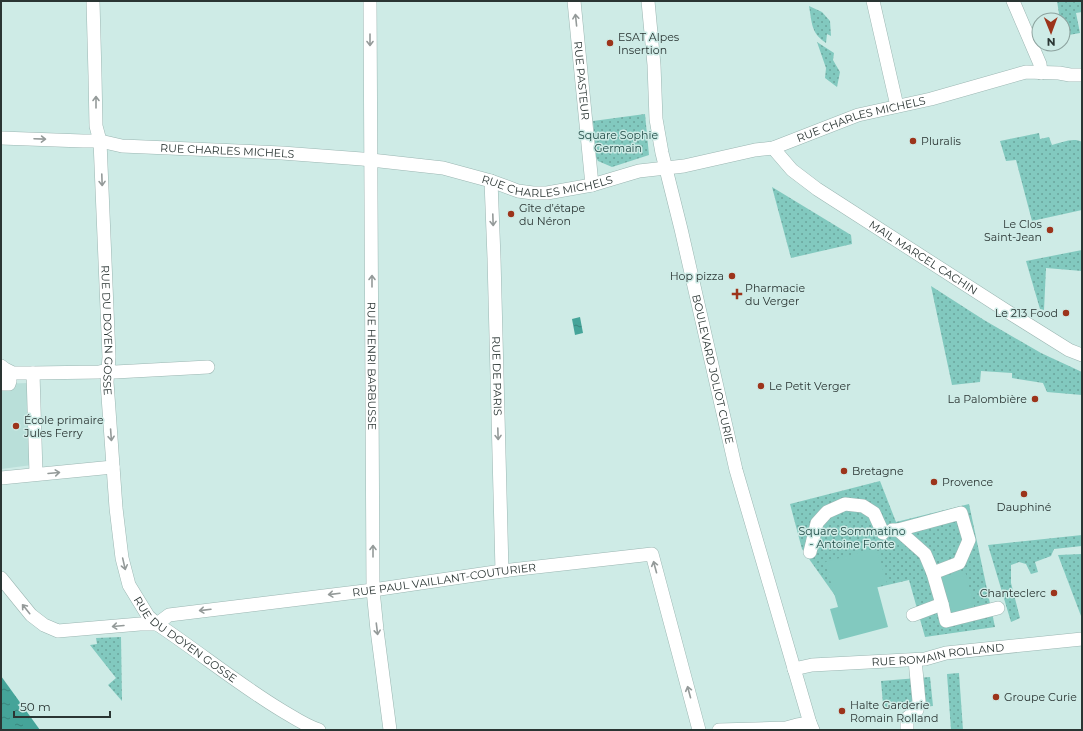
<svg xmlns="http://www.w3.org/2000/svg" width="1083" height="731" font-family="Montserrat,sans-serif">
<defs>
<pattern id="green-dots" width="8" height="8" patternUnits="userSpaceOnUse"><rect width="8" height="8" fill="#82c9bf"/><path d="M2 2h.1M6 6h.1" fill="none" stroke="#6ba49c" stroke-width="1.8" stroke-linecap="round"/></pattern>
<pattern id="water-ripples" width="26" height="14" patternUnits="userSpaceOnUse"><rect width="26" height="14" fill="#45a499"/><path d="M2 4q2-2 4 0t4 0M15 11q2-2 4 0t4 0" fill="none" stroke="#3a867d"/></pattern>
</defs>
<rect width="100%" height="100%" fill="#ceebe6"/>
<path fill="#b9dfd9" d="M27,383L32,465L1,469V384Z"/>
<g fill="url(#green-dots)">
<path d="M1057,1H1082V12L1076,13L1080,33L1063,36V20H1060Z"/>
<path d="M809,6L822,12L830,21L831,36L827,34L826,43C811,33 812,23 809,6Z"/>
<path d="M817,42L834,53L833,60L840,72L837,87L825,78L826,68Z"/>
<path d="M645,114L649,155L612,167L598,161L596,157L593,121Z"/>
<path d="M1039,133L1040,139L1049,137L1052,145C1061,143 1073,137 1082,142V210L1032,221L1016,160L1006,161L1000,141Z"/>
<path d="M772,187L851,235L852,244L791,258Z"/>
<path d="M1082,250V271L1046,268L1044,310L1040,309L1026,261Z"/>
<path d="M931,286L984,320L1041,353L1082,372V395L1047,392L1043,383L1012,378V373L981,371L980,382L952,385Z"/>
<path d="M880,481L896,522L969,504L995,627L925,637L909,580L836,597L802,549L790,504Z"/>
<path d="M1082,535V546L1054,549L1051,556L1035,562L1038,572L1031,574L1026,564L1019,562L1011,565V583L1020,618L1011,622L988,545Z"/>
<path d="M1082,554V616H1081L1058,555Z"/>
<path d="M121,637L122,701L108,685L116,678L90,645L97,644L96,638Z"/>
<path d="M959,673L963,730H951L947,674Z"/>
<path d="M930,677L933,706L889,710L883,704L881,681Z"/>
</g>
<g fill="#82c9bf">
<path d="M876,548L887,583L877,586L888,627L839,640L830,609L838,607L825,562Z"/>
<path d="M965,571L975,609L951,616L940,577Z"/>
</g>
<g fill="url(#water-ripples)">
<path d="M580,317L583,333L575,335L572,319Z"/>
<path d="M1,676L40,730H1Z"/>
</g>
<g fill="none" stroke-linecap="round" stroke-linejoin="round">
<defs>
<g id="minor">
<path id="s1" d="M93,1L95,76L96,126L100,141L109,357L107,382L116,508L122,558L129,585L148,616L157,624C199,652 238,684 281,710C293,717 306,726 319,730"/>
<path id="s2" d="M370,1L373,590L377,630L390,730"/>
<path id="s3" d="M574,1L592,185"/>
<path id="s4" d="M648,1L654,65L656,119L662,153L681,229L736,470L810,723L813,730"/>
<path d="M873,1L897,106"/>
<path d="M1013,1L1040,64L1041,73"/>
<path id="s5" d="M1,138L83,141H100L122,146L282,153L362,159L443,168L491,181L518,191L533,193H547L592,185L639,171L684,166L755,150L773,148L858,115L931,99L1026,72L1059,73L1070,75H1082"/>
<path id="s6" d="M773,148L792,170L817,189L1005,310L1069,350L1082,355"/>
<path id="s7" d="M491,181L494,258L502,571"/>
<path d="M1,366L5,369L13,373H33L99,372L108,370L115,372L208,367"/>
<path d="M33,373L36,474"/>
<path d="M1,377L10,381L9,384H1"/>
<path d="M1,478L113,467"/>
<path d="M892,530H898L925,554L933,573"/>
<path d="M898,530L961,513L969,540L959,563L933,573L942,604L913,615"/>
<path d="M810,552L817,523L827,512L845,504L863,506L874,513L883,533"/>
<path id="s8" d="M1,578L31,615L44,625L58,631L140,624H157L169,615L373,590L502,571L652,554L699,730"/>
<path d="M942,604L946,621L998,608"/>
<path id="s9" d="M794,669L812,665L925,659L946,653L1082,639"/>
<path d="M719,730L786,728L797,725L810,723"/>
<path d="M907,730V718L917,710L919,701L915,660"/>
</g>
</defs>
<use href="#minor" stroke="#9bb6b2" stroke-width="14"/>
<use href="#minor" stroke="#fff" stroke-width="13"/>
</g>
<defs><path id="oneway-shaft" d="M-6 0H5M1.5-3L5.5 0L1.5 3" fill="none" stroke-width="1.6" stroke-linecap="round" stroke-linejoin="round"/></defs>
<g stroke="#949a99">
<use href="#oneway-shaft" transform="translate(576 20) rotate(-96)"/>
<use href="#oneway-shaft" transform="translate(370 40) rotate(90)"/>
<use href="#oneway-shaft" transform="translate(96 102) rotate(-90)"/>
<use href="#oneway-shaft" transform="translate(40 139) rotate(2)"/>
<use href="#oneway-shaft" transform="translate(102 180) rotate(88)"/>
<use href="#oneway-shaft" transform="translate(493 220) rotate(88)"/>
<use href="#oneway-shaft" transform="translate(372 281) rotate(-90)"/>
<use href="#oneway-shaft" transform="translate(498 434) rotate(88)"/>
<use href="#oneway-shaft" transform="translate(111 435) rotate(86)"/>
<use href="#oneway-shaft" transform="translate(54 473) rotate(-5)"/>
<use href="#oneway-shaft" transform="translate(373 551) rotate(-90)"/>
<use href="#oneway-shaft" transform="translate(124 564) rotate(77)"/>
<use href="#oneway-shaft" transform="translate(655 567) rotate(-105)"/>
<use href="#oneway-shaft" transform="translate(334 594) rotate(173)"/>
<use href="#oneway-shaft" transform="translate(26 609) rotate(-129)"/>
<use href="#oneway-shaft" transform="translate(205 610) rotate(173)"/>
<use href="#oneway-shaft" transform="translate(118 626) rotate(175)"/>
<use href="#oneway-shaft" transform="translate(377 629) rotate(83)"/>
<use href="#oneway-shaft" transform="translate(689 692) rotate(-105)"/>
</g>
<g fill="#9c341b" stroke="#ceebe6" stroke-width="1.5">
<circle cx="610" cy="43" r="4"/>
<circle cx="913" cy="141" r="4"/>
<circle cx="511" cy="214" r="4"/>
<circle cx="1050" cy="230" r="4"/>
<circle cx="732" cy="276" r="4"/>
<path d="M735 288h4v4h4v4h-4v4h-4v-4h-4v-4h4z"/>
<circle cx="1066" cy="313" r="4"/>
<circle cx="761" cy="386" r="4"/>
<circle cx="1035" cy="399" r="4"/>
<circle cx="16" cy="426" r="4"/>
<circle cx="844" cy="471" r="4"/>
<circle cx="934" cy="482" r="4"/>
<circle cx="1024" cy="494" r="4"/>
<circle cx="1054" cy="593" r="4"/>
<circle cx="996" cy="697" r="4"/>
<circle cx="842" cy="711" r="4"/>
</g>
<g text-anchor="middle" stroke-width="3" stroke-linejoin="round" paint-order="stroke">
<g font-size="11" fill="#2a3533" stroke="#ceebe6" text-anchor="start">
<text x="618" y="41">ESAT Alpes<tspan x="618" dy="13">Insertion</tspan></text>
<text x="921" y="145">Pluralis</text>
<text x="519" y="212">Gîte d’étape<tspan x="519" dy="13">du Néron</tspan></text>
<text x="1042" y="228" text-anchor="end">Le Clos<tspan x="1042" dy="13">Saint-Jean</tspan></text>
<text x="724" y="280" text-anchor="end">Hop pizza</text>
<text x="745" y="292">Pharmacie<tspan x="745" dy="13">du Verger</tspan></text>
<text x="1058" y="317" text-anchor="end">Le 213 Food</text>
<text x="769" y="390">Le Petit Verger</text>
<text x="1027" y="403" text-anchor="end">La Palombière</text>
<text x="24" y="424">École primaire<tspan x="24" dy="13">Jules Ferry</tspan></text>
<text x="852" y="475">Bretagne</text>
<text x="942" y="486">Provence</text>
<text x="1024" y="511" text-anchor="middle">Dauphiné</text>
<text x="1046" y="597" text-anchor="end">Chanteclerc</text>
<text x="1004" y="701">Groupe Curie</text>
<text x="850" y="709">Halte Garderie<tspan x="850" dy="13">Romain Rolland</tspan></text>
</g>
<g font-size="11" fill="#2a3533" stroke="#ceebe6">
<text dy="4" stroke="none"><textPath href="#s3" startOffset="80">RUE PASTEUR</textPath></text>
<text dy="4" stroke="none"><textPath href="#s5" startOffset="875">RUE CHARLES MICHELS</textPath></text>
<text dy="4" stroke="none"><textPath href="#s5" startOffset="227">RUE CHARLES MICHELS</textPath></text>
<text dy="4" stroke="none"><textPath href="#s5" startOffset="551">RUE CHARLES MICHELS</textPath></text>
<text dy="4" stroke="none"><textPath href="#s6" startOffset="187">MAIL MARCEL CACHIN</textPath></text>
<text dy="4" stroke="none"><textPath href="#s1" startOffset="330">RUE DU DOYEN GOSSE</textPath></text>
<text dy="4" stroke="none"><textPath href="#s2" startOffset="365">RUE HENRI BARBUSSE</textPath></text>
<text dy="4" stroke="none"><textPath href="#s4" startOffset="375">BOULEVARD JOLIOT CURIE</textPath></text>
<text dy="4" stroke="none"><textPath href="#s7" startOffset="195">RUE DE PARIS</textPath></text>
<text dy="4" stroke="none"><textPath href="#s8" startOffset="471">RUE PAUL VAILLANT-COUTURIER</textPath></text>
<text dy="4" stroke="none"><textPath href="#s1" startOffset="666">RUE DU DOYEN GOSSE</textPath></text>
<text dy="4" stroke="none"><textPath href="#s9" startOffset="145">RUE ROMAIN ROLLAND</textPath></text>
</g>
<g font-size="11" fill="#234d48" stroke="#ceebe6">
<text x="618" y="139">Square Sophie<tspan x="618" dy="13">Germain</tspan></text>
<text x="852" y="535">Square Sommatino<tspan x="852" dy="13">- Antoine Fonte</tspan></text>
</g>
</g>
<rect width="1083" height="731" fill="none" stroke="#2a3533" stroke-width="4"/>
<g transform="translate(1051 32) rotate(179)"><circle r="19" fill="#ceebe6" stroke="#8ca29e"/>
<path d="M0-3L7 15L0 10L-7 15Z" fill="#9c341b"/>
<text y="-6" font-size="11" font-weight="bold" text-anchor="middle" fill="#2a3533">N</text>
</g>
<path d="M14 711v6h96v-6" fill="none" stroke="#2a3533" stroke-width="2"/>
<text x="20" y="711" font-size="12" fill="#2a3533" stroke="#ceebe6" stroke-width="3" paint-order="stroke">50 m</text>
</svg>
